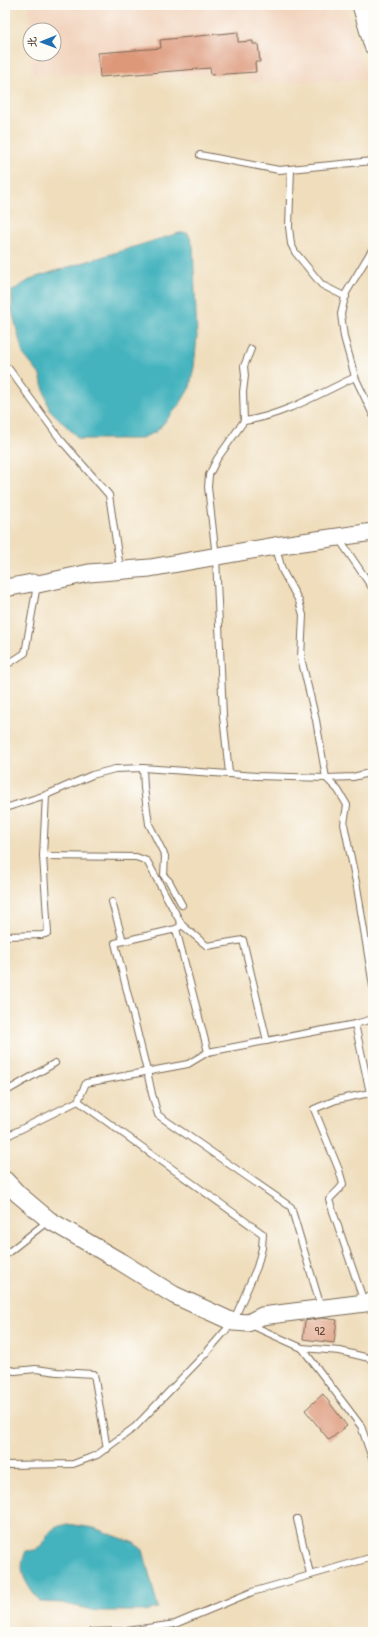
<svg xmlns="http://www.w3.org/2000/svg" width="378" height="1637" font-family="'Patrick Hand','LXGW WenKai TC',sans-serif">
<rect width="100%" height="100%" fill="#fdfcf7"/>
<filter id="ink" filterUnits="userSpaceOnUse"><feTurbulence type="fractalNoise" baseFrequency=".025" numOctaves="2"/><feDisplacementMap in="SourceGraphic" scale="8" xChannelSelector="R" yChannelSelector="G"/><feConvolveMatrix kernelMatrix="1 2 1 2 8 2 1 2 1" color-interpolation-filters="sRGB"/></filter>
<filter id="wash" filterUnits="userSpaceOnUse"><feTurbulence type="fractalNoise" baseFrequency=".012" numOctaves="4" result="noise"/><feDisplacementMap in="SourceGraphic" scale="16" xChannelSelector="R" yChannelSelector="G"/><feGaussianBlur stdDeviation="0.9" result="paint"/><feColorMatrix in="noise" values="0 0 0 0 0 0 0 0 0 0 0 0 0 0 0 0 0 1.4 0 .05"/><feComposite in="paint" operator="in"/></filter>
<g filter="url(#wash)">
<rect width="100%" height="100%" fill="#efddbb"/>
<path fill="#f2d4be" d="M29,5H345L367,80L253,83L243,74L133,77L32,74L31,54H54V30H30V37Z"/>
<g fill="#44b3be" stroke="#406e6e">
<path d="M179,233H188L193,246L197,337L194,367L190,387L180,404L156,432L139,439H79L49,409L40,375L23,354L12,310V291L33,278Z"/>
<path d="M67,1524L94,1528L134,1543L143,1550L158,1608L144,1611H97L62,1603L40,1602C27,1585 16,1572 26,1551C48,1550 40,1542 52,1530C55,1527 63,1525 67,1524Z"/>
</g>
<g id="blocks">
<g fill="#dd9779">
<path d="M238,32V42L253,41V44H258L260,62H255L256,72L211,75L210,68L100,77L98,53L161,48L160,40Z"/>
<path d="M322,1318L337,1320L334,1343L303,1339L305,1321Z"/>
<path d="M323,1394L347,1426L329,1440L305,1410Z"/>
</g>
</g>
</g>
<g filter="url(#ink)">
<use href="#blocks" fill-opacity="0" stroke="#7a6955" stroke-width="1"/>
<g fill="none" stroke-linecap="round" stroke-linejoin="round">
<defs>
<g id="lane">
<path d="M200,155L279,170L373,161"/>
<path d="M291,169L289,227L291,244L295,252L322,285L346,297"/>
<path d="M373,248L346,293L341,314L344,337L355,377L373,415"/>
<path d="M5,372L9,369L60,439L109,495L120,568"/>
<path d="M244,421L243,392L245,376L244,366L251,349"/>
<path d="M339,539L373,589"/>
<path d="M276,548L282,570L299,601L303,615L301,658L316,720L326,778L338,790L347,805L344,824L357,887L373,986"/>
<path d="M5,666L25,653L37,585"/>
<path d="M143,768L144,788L149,824L165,856L164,876L169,881L182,905"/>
<path d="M229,773L223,716L216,557L208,487L209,475L217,459L244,421C282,416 321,393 355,377"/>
<path d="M5,808L46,795L92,775L115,769L143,768L257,776L326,778L353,777L373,772"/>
<path d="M43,856L136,857L147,861L182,925L176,929"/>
<path d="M112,902L123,941"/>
<path d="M182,925L207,946L243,940L267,1041"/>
<path d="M5,936L42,935L48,933L43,856L46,795"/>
<path d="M355,1024L370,1093L336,1100L314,1109L339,1170L343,1184C339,1191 333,1194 329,1200L364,1302"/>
<path d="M208,1052L176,929L115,943L147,1071L152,1094L158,1115L291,1207L321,1307"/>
<path d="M5,1092L55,1063"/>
<path d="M5,1137L78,1101L86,1083L188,1064L208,1052L355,1024L373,1019"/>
<path d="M5,1255L48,1221"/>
<path d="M251,1325L302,1348L361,1426L373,1461"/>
<path d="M302,1348L340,1351L373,1359"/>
<path d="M5,1369L15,1371L36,1369L57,1372L94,1374L107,1449"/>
<path d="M5,1465L73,1464L97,1455L135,1427L206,1353L233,1322L257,1267L262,1248L263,1234L78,1101"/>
<path d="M297,1519L310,1574"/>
<path d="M91,1632L127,1631L175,1624L252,1592L373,1557"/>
</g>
<g id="secondary">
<path d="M361,5L373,46"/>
<path d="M5,588L32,583L38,584L89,573L150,568L275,546L373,532"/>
<path d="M5,1180L18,1194L49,1220L121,1262L174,1295L233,1322L248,1323L262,1316L373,1302"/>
</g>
</defs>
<use href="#lane" stroke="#7a6955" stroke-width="8"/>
<use href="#secondary" stroke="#7a6955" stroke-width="19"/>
<use href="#lane" stroke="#fff" stroke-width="6"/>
<use href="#secondary" stroke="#fff" stroke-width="17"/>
</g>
</g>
<g text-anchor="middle" stroke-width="4" stroke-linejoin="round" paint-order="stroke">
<g font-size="13" fill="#644535">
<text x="320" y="1335">92</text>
</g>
</g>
<rect width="378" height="1637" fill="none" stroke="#fdfcf7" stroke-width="20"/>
<g transform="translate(42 42) rotate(269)"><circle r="19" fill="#fdfcf7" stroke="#afa8a0"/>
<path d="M0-3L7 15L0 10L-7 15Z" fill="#1f6fb2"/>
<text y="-6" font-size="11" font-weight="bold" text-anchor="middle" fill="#3b2a1e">北</text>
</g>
</svg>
